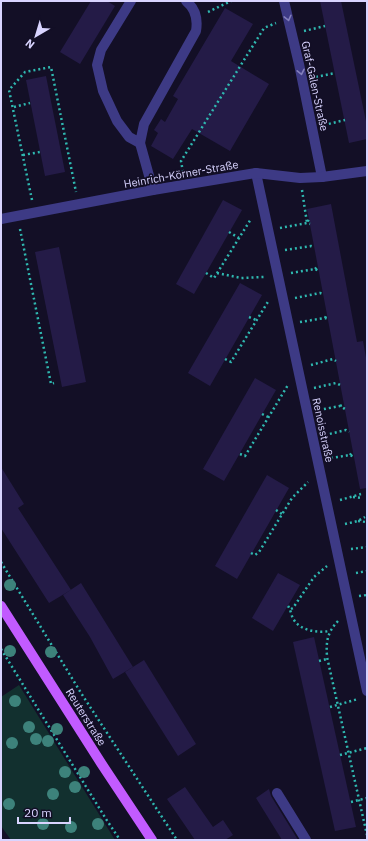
<svg xmlns="http://www.w3.org/2000/svg" width="368" height="841" font-family="'IBM Plex Sans',sans-serif">
<rect width="100%" height="100%" fill="#130f26"/>
<path fill="#12302f" d="M19,685L115,840H11L1,826V697Z"/>
<g fill="#241b47">
<path d="M91,1H107L115,6L80,64L60,52Z"/>
<path d="M320,1H341L367,126V139L349,143Z"/>
<path d="M225,8L253,24L231,61L269,84L230,151L192,129L173,159L151,146L158,133L154,130L161,119L165,122L178,99L173,96Z"/>
<path d="M46,76L65,172L45,176L26,80Z"/>
<path d="M223,200L242,210L194,294L176,284Z"/>
<path d="M331,204L357,342L363,341L367,363V488L360,489L307,209Z"/>
<path d="M59,247L86,382L62,387L35,252Z"/>
<path d="M240,283L262,295L210,386L188,373Z"/>
<path d="M255,378L276,390L224,481L203,469Z"/>
<path d="M1,467L24,504L18,508L71,590L49,603L1,528Z"/>
<path d="M267,475L289,488L237,579L215,566Z"/>
<path d="M278,573L300,585L273,631L252,618Z"/>
<path d="M81,583L133,667L113,679L90,637L63,595Z"/>
<path d="M314,637L356,827L335,831L293,642Z"/>
<path d="M144,660L196,744L178,756L125,672Z"/>
<path d="M185,787L213,827L223,820L233,835L225,840H195L167,799Z"/>
<path d="M269,789L271,796L298,840H282L256,798Z"/>
</g>
<g fill="none" stroke-linecap="round" stroke-linejoin="round">
<g stroke="#2fb8b0" stroke-width="2.5" stroke-dasharray="2 3" stroke-linecap="butt">
<path d="M208,12L231,1"/>
<path d="M304,31L325,26"/>
<path d="M316,77L335,73"/>
<path d="M14,107L30,103"/>
<path d="M324,125L345,120"/>
<path d="M23,155L40,152"/>
<path d="M183,172L181,161L264,28L276,23"/>
<path d="M302,190L307,223L309,219"/>
<path d="M32,200L9,90L25,72L51,67L76,192"/>
<path d="M280,228L307,223L310,224"/>
<path d="M20,229L51,384L54,383"/>
<path d="M229,232L239,238"/>
<path d="M285,250L311,246L314,247"/>
<path d="M315,269L318,266"/>
<path d="M206,273L214,278L251,219"/>
<path d="M217,273L241,278L264,277"/>
<path d="M291,273L315,269L319,271"/>
<path d="M295,298L320,293L323,294"/>
<path d="M249,317L256,320"/>
<path d="M325,318L327,314"/>
<path d="M300,322L325,318L328,319"/>
<path d="M225,359L231,362L269,300"/>
<path d="M311,365L333,359L336,361"/>
<path d="M314,388L336,383L340,385"/>
<path d="M340,406L344,404"/>
<path d="M319,410L340,406L345,409"/>
<path d="M262,414L268,417"/>
<path d="M325,435L346,430L349,432"/>
<path d="M240,454L245,456L288,385"/>
<path d="M350,455L353,451"/>
<path d="M331,458L350,455L354,457"/>
<path d="M353,497L362,498"/>
<path d="M340,500L361,494"/>
<path d="M276,510L282,514"/>
<path d="M358,521L366,522"/>
<path d="M345,524L358,521L365,517"/>
<path d="M351,549L367,547"/>
<path d="M251,553L255,555L259,552L292,498L308,482"/>
<path d="M1,562L81,693L177,840"/>
<path d="M356,573L367,571"/>
<path d="M359,596L367,595"/>
<path d="M288,606C291,610 291,616 294,620C301,631 318,633 330,631"/>
<path d="M291,609L293,608L314,577L327,566"/>
<path d="M338,621C327,633 326,641 327,657L367,835"/>
<path d="M1,649L106,819L120,840"/>
<path d="M319,661L327,659"/>
<path d="M330,707L358,699"/>
<path d="M340,755L367,748"/>
<path d="M351,802L367,798"/>
</g>
<g stroke="#3d3a85" stroke-width="10">
<path d="M131,1L101,50L97,65L103,91L117,121L129,137L140,143L144,124L196,31C198,19 196,9 186,1"/>
<path d="M284,1L299,64L322,177"/>
<path d="M140,143L153,190"/>
<path d="M256,173L367,691"/>
<path d="M1,219L153,190L256,173L300,178L322,177L367,171"/>
<path d="M277,793L306,840"/>
</g>
<path stroke="#c25bff" stroke-width="10" d="M1,606L101,763L152,840"/>
</g>
<g fill="#3d827b">
<circle cx="10" cy="585" r="6"/>
<circle cx="10" cy="651" r="6"/>
<circle cx="51" cy="652" r="6"/>
<circle cx="15" cy="701" r="6"/>
<circle cx="29" cy="727" r="6"/>
<circle cx="57" cy="729" r="6"/>
<circle cx="36" cy="739" r="6"/>
<circle cx="48" cy="741" r="6"/>
<circle cx="12" cy="743" r="6"/>
<circle cx="65" cy="772" r="6"/>
<circle cx="84" cy="772" r="6"/>
<circle cx="75" cy="787" r="6"/>
<circle cx="53" cy="794" r="6"/>
<circle cx="9" cy="804" r="6"/>
<circle cx="43" cy="824" r="6"/>
<circle cx="98" cy="824" r="6"/>
<circle cx="71" cy="827" r="6"/>
</g>
<defs><path id="oneway-chevron" d="M-2-3.5L2.5 0L-2 3.5" fill="none" stroke-width="1.6" stroke-linecap="round" stroke-linejoin="round"/></defs>
<g stroke="#837fbc">
<use href="#oneway-chevron" transform="translate(288 18) rotate(76)"/>
<use href="#oneway-chevron" transform="translate(301 72) rotate(78)"/>
</g>
<g text-anchor="middle" stroke-width="3.5" stroke-linejoin="round" paint-order="stroke">
<g font-size="11" fill="#d9d4ff" stroke="#130f26">
<text transform="translate(315 86) rotate(78)" y="4">Graf-Galen-Straße</text>
<text transform="translate(181 174) rotate(-10)" y="4">Heinrich-Körner-Straße</text>
<text transform="translate(323 430) rotate(78)" y="4">Renoisstraße</text>
<text transform="translate(86 717) rotate(58)" y="4">Reuterstraße</text>
</g>
</g>
<rect width="368" height="841" fill="none" stroke="#d9d4ff" stroke-width="4"/>
<g transform="translate(36 36) rotate(218)" stroke="#130f26" stroke-width="3" paint-order="stroke">
<path d="M0-3L7 15L0 10L-7 15Z" fill="#d9d4ff"/>
<text y="-6" font-size="11" font-weight="bold" text-anchor="middle" fill="#d9d4ff">N</text>
</g>
<path d="M18 817v6h52v-6" fill="none" stroke="#d9d4ff" stroke-width="2"/>
<text x="24" y="817" font-size="12" fill="#d9d4ff" stroke="#130f26" stroke-width="3" paint-order="stroke">20 m</text>
</svg>
